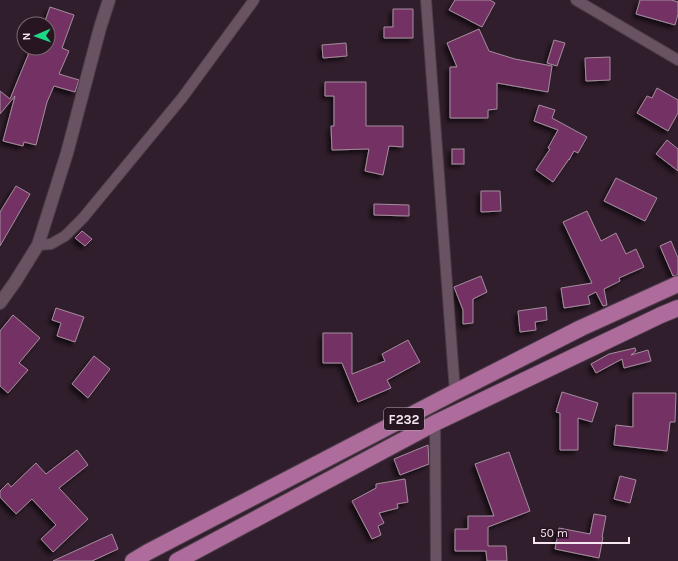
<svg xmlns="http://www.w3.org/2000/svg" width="678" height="561" font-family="Karla,sans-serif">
<defs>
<filter id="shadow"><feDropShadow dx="-3.5" dy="3.5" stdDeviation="2" flood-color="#0009"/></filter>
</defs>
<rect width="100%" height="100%" fill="#311e2c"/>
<g fill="#733364" stroke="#a48c9d" filter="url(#shadow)">
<path d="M455,0H490L495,3L482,27L449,10Z"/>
<path d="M640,0H671L678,2V14L675,25L636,14Z"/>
<path d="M50,7L74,15L62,48L69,51L59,74L79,80L75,92L54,86L47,102L36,145L24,142L23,146L3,141L15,96L0,114V91L10,99L31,48H48V24H44Z"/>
<path d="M393,9H413V38H384V27H393Z"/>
<path d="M479,29L489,51L515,59L552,66L548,92L497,83V109L488,110V118H450V67H457L447,43Z"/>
<path d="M554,40L565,43L557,66L547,63Z"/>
<path d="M346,43L347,56L323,58L322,45Z"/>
<path d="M610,57V80L586,81L585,58Z"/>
<path d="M325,82H366V126H403V147L389,146L383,175L365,171L369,149L332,150L331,126H334V96H325Z"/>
<path d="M657,88L678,100V113L668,131L637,113L647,96L652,98Z"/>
<path d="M539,105L555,110L552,118L587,137L578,153L574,151L569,160V159L553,182L536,170L550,149L548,148L558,130L534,121Z"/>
<path d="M667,140L678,149V171L656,154Z"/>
<rect x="452" y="149" width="12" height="15"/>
<path d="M616,178L657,198L645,221L604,201Z"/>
<path d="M16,186L30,194L0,246V212Z"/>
<path d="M481,191H500L501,211L481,212Z"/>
<path d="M374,204L409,205V216L374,215Z"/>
<path d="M587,211L601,241L616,233L626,254L636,249L644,267L619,278L620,281L604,289L607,305L603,306L596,292L588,296L590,304L564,308L561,288L592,283L563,222Z"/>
<path d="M82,231L92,239L85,246L75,238Z"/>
<path d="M671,241L678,258V275L673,276L660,246Z"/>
<path d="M481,276L487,292L473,299V323L463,324V310L454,287Z"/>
<path d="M546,307L547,320L535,322L536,330L520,332L518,311Z"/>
<path d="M56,308L84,317L75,342L57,336L61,323L52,320Z"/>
<path d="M13,315L40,338L19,363L28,370L8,393L0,386V331Z"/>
<path d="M323,333H352V374L385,361L382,354L408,340L420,362L387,380L391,388L358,402L342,363H323Z"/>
<path d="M635,348L636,351L631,355L648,350L651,361L624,368L622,359L596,373L591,364L609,354Z"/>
<path d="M94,356L110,369L88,398L72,384Z"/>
<path d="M562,392L598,403L592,422L578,418V450H560V413L556,412Z"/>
<path d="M633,393H676L675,422H670L667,451L614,445L616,425L633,427Z"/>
<path d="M428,445L429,464L400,475L394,459Z"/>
<path d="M77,450L88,465L59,488L88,519L53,552L41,539L56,525L32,499L16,514L0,497V491L8,483L11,487L36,463L46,474Z"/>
<path d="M509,452L530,511L488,527V546H506L507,561H487L486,551H455V529H468V516H494L475,464Z"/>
<path d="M620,476L636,480L630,503L614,499Z"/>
<path d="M405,479L408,502L397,504L398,508L379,513L384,523L378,526L381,535L372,539L352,501L376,488V484Z"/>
<path d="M594,514L606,516L602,537H603L599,558L555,549L559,528L590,534Z"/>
<path d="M112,534L118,549L92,561H53Z"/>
</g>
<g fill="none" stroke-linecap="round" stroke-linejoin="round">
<defs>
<g id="minor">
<path d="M426,0L455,392"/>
<path d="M576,0L678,60"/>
<path d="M38,245L51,244L65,236L83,218L182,98L254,0"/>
<path d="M435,423L436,561"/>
</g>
<path id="tertiary" d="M0,303L15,282L38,245L67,153L100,28L109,0"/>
<g id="trunk">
<path d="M133,561L148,552L455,392L581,328L678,284"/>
<path d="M177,561L435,423L661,315L678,308"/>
</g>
</defs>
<use href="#minor" stroke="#4d3d49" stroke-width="12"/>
<use href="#tertiary" stroke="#4d3d49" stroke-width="14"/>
<use href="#trunk" stroke="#4d3d49" stroke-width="18"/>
<use href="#minor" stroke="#695362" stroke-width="10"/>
<use href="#tertiary" stroke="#695362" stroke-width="12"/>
<use href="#trunk" stroke="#ae6c9d" stroke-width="16"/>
</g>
<g text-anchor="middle" stroke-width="3" stroke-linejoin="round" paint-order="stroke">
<rect fill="#271522" stroke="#b6a8b2" stroke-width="1" x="384" y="408" width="40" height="22" rx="3"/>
<g font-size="13" font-weight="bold" fill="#f4e7f0">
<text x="404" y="424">F232</text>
</g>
</g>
<g transform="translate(36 36) rotate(268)"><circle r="19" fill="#271522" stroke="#796974"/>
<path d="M0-3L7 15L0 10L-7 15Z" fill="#1ed888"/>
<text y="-6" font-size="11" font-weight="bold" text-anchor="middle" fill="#f4e7f0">N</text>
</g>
<path d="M534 537v6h95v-6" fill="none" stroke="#f4e7f0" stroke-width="2"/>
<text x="540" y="537" font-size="12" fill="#f4e7f0" stroke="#271522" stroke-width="3" paint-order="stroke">50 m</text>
</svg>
